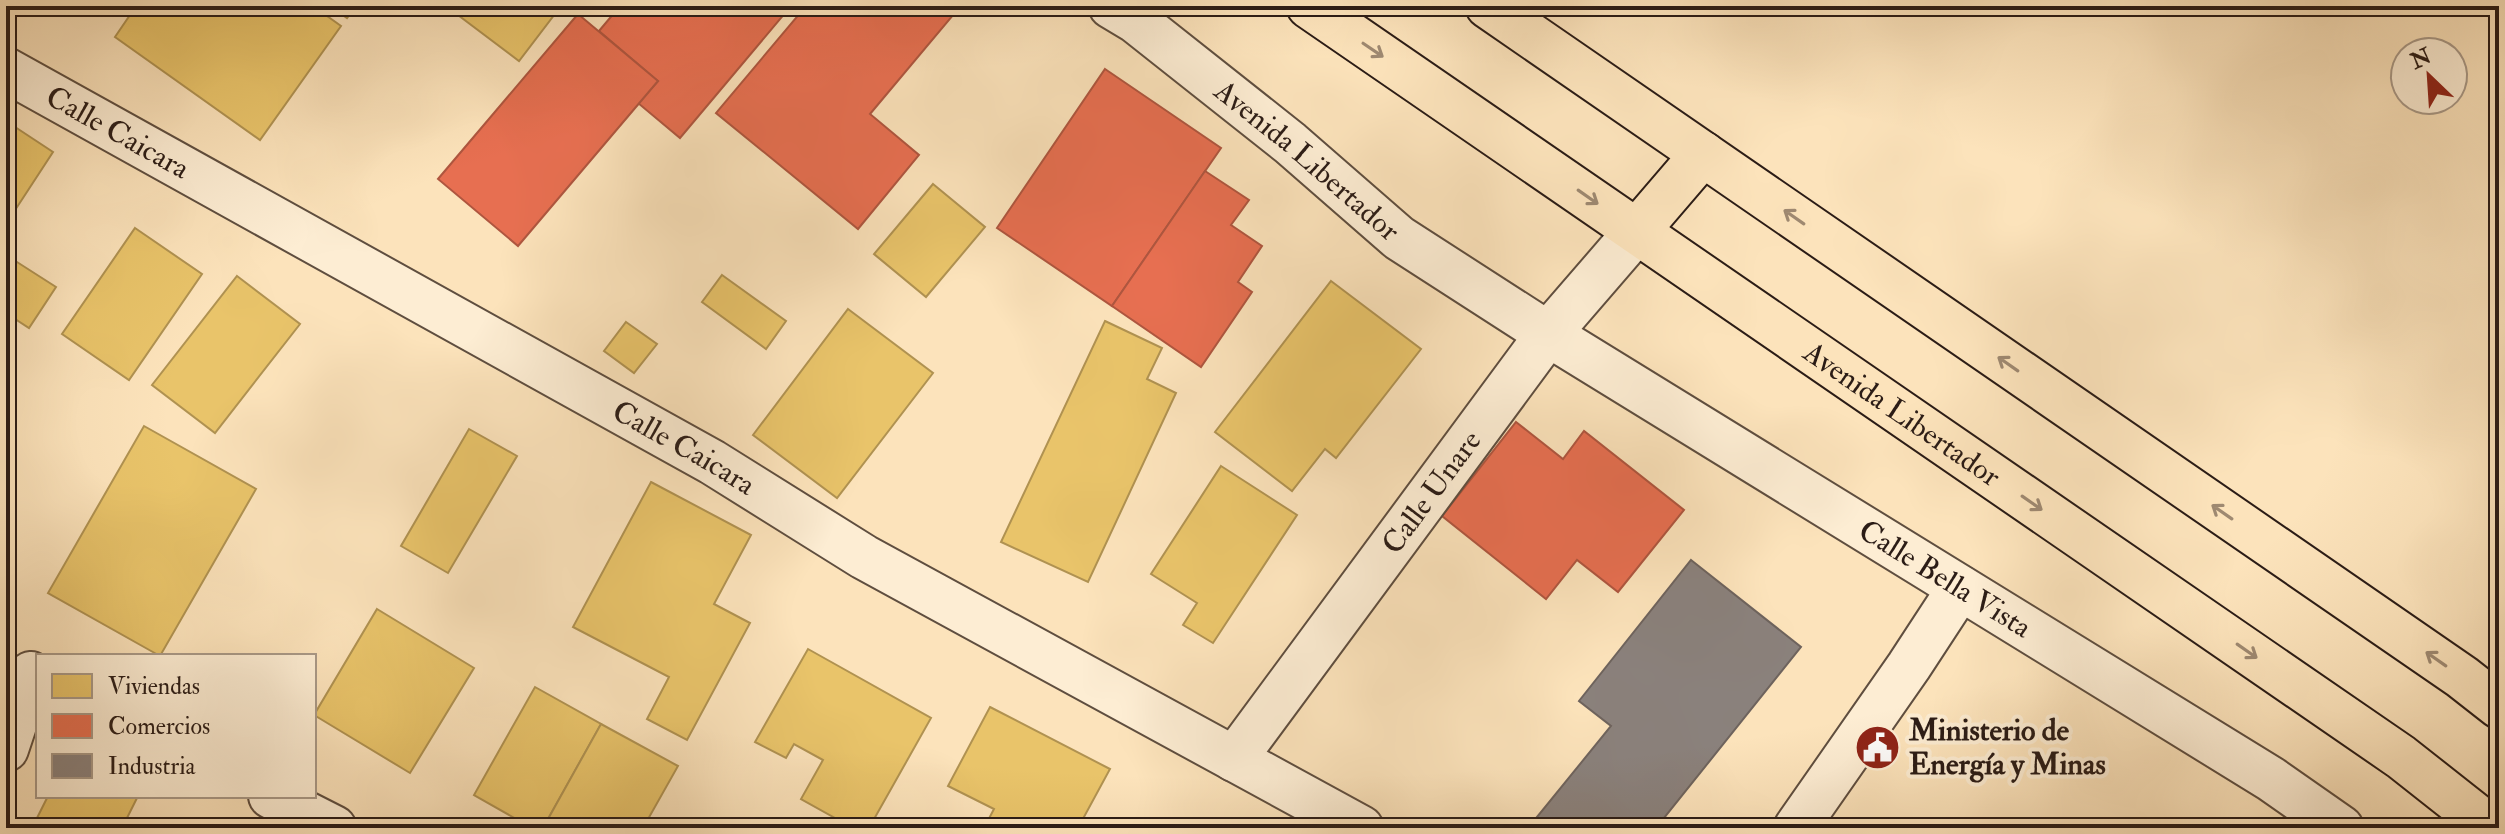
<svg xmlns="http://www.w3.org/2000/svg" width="2505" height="834" font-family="'IM FELL Double Pica',serif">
<rect width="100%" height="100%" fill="#fce3bb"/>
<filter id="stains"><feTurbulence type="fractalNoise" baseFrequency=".0025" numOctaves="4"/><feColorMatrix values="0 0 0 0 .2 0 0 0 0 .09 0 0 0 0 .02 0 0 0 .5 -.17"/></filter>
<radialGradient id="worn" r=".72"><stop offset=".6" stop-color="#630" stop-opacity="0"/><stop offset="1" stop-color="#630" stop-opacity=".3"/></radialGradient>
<g fill="#e9c46a" stroke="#b09251" stroke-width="2">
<path d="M124,6H313L341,26L260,140L115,37L132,12Z"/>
<path d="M330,6H356L347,18Z"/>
<path d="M446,6H561L519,61Z"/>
<path d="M6,121L53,152L6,224Z"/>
<path d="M933,184L985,227L926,297L874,254Z"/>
<path d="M135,228L202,274L129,380L62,334Z"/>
<path d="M6,255L56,287L29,328L6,313Z"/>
<path d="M722,275L786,321L766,349L702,302Z"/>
<path d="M237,276L300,324L215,433L152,385Z"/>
<path d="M1331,281L1421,349L1336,458L1325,449L1292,491L1215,432Z"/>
<path d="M848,309L933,373L837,498L753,435Z"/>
<path d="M1105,321L1162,348L1147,379L1176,393L1088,582L1001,542Z"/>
<path d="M626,322L657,344L634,373L604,351Z"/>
<path d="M144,426L256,489L160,656L48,593Z"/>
<path d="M469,429L517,456L448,573L401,546Z"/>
<path d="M1221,466L1297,515L1213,643L1183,625L1197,603L1151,574Z"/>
<path d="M651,482L751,535L714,604L750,623L687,740L647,719L669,677L573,627Z"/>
<path d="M377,609L474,668L410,773L314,715Z"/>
<path d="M808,649L931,718L869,828H853L801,799L823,760L794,744L786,758L755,742Z"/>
<path d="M535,687L601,724L543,828H532L474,795Z"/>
<path d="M990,707L1110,769L1078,828H984L994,809L948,786Z"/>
<path d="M601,724L678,766L643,828H543Z"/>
<path d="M48,796H138L122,828H32Z"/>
</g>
<g fill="#e76f51" stroke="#af563f" stroke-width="2">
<path d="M620,6H791L680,138L638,103L658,81L599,31Z"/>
<path d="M806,6H944L954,14L870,114L919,155L858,229L716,113Z"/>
<path d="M578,14L658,81L518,246L438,179Z"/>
<path d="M1105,69L1221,148L1112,306L997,228Z"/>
<path d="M1205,171L1249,200L1231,225L1262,246L1238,282L1252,292L1201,367L1112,306Z"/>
<path d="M1516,422L1563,459L1584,431L1684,510L1618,592L1577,560L1546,599L1442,516Z"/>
</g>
<path fill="#8a817c" stroke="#6e635d" stroke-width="2" d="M1691,560L1801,647L1656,828H1528L1611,726L1579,701Z"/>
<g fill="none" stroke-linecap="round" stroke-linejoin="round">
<defs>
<g id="minor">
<path id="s1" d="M1111,6L1136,21L1290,143L1399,238L1548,334L2271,779L2341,828"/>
<path id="s2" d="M6,70L712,462L864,557L1361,828"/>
<path d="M6,749L31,674"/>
<path id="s3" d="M1234,759L1548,334L1637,231"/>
<path d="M271,796L334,828"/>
<path d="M1796,828L1909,666L1960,588"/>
</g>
<g id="major">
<path id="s4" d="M1309,6L2401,757L2491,828"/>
<path d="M1488,6L2462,677L2499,706"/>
<path d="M1637,231L1703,154"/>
</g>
</defs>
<use href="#minor" stroke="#5f4e3f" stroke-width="48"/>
<use href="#major" stroke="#2b1c16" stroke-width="48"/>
<use href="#minor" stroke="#fdedd3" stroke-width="44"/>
<use href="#major" stroke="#fce3bb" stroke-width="44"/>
</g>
<defs><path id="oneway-shaft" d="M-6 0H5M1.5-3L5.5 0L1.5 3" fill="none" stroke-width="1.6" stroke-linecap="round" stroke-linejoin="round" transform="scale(2)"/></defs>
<g stroke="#9e8971">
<use href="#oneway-shaft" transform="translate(1373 50) rotate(34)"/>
<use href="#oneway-shaft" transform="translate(1588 197) rotate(35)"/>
<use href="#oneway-shaft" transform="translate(1794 217) rotate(-145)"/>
<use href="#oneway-shaft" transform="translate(2008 364) rotate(-145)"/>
<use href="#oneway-shaft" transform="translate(2032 503) rotate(35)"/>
<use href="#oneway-shaft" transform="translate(2222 512) rotate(-145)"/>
<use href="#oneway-shaft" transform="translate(2247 651) rotate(35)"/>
<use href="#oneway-shaft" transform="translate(2436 659) rotate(-145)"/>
</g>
<defs>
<symbol id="civic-disc" viewBox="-11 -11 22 22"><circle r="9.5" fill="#8f2418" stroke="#fdedd3"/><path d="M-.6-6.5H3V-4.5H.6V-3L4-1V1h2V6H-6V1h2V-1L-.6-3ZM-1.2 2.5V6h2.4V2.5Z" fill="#fff"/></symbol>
</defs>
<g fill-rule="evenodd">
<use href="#civic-disc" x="1852" y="722" width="51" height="51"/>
</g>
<g text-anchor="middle" stroke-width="8" stroke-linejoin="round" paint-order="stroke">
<g font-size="30" fill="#2b1c16" stroke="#fdedd3">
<text dy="10" stroke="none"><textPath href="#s2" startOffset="128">Calle Caicara</textPath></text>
<text dy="10" stroke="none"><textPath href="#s1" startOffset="250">Avenida Libertador</textPath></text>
<text dy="10" stroke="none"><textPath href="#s4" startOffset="720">Avenida Libertador</textPath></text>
<text dy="10" stroke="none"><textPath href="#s2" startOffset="776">Calle Caicara</textPath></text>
<text dy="10" stroke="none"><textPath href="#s3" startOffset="332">Calle Unare</textPath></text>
<text dy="10" stroke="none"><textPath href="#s1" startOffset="1014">Calle Bella Vista</textPath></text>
</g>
<g font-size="30" font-weight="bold" fill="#2b1c16" stroke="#fdedd3" text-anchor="start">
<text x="1909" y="740">Ministerio de<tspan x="1909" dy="34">Energía y Minas</tspan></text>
</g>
</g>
<rect width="2505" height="834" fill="none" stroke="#fce3bb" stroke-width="32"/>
<rect x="8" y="8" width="2489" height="818" fill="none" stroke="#2b1c16" stroke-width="4"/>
<rect x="16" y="16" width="2473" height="802" fill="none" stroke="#2b1c16" stroke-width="2"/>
<rect x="36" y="654" width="280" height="144" fill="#fdedd3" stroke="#a99987" stroke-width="2"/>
<rect x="52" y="674" width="40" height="24" fill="#e9c46a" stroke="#a99987" stroke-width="2"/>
<text x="108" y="694" font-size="24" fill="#2b1c16">Viviendas</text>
<rect x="52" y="714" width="40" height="24" fill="#e76f51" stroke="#a99987" stroke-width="2"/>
<text x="108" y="734" font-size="24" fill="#2b1c16">Comercios</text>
<rect x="52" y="754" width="40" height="24" fill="#8a817c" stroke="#a99987" stroke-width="2"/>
<text x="108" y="774" font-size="24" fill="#2b1c16">Industria</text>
<g transform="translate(2429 76) rotate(335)"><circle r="38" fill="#fdedd3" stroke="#a99987" stroke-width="2"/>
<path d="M0-6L14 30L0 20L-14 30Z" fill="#8f2418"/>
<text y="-12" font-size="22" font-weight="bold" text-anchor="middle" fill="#2b1c16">N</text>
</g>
<rect width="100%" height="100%" filter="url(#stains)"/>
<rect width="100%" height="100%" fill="url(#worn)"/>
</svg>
